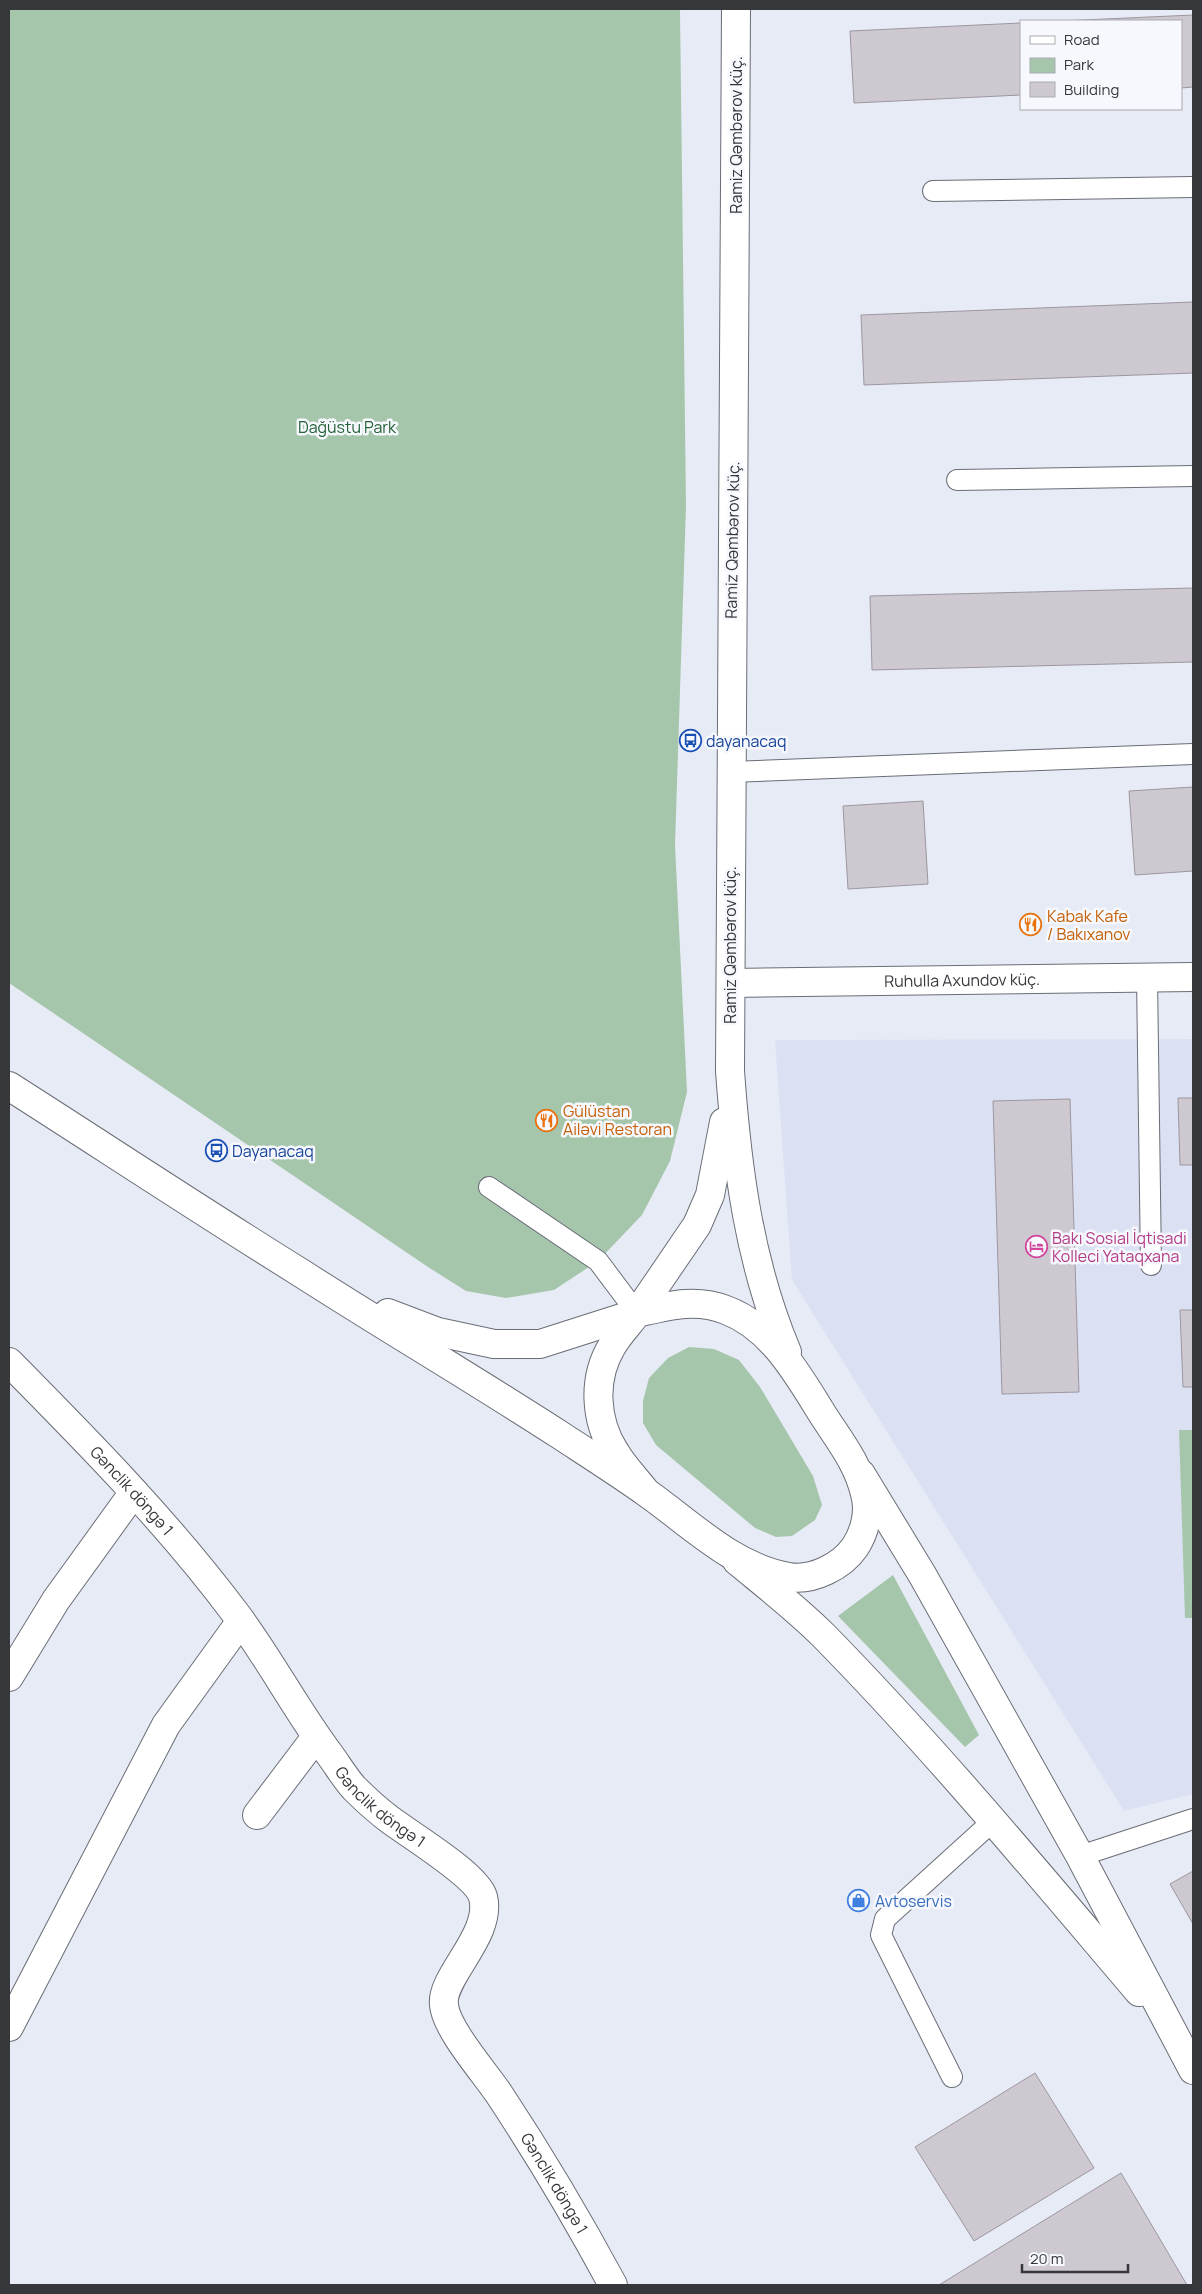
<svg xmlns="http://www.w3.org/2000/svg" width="1202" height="2294" font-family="Manrope,sans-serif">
<rect width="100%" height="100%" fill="#e7ebf5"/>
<path fill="#dbe1f3" d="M1193,1039V1794L1124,1811L792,1280L775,1040Z"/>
<g fill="#a6c6ac">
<path d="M9,9H680L686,506L675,845L687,1092L670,1161L642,1215L598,1261L554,1290L506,1298L466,1291L428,1267L9,983Z"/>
<path d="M689,1347L714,1349L739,1360L760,1387L813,1476L822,1505L815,1520L792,1536L776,1537L755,1528L656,1445L643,1423V1401L649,1378L668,1358Z"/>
<path d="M1179,1430H1193V1618H1185Z"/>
<path d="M893,1575L979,1735L965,1747L838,1616Z"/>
</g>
<g fill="#cec8d1" stroke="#9c969f">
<path d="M1193,15V87L1181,88V21H1061Z"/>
<path d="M1021,23V95L854,103L850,31Z"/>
<path d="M1193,302V373L864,385L861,315Z"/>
<path d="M1193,588V662L872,670L870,596Z"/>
<path d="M1193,787V871L1135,875L1129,791Z"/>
<path d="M923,801L928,884L848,889L843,806Z"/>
<path d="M1178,1098H1193V1165H1180Z"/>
<path d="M1070,1099L1079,1392L1002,1394L993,1101Z"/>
<path d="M1180,1310H1193V1387H1183Z"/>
<path d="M1193,1871V1924L1170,1884Z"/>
<path d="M1035,2073L1094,2168L974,2241L915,2147Z"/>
<path d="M1121,2173L1187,2285H939Z"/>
</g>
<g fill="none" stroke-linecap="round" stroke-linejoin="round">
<defs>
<g id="service">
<path d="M933,191L1193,187"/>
<path d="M957,480L1193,476"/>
<path d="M730,772L1193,754"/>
<path d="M1147,977L1151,1265"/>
<path d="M489,1187L598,1261L637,1313"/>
<path d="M1080,1856L1193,1819"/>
<path d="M952,2077L881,1935L885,1919L993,1821"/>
</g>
<g id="minor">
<path id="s1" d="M731,983L1193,977"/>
<path id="s2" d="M9,1362C88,1442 168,1523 236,1614C270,1659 296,1710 330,1755C338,1766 345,1778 354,1788C365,1799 377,1810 389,1819C410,1835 477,1875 483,1897C493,1935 440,1977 444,2005C446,2029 485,2073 499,2094C540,2156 578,2220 613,2285"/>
<path d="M9,1677L56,1600L134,1492"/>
<path d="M257,1815L316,1737"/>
<path d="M9,2027L166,1725L241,1621"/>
</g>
<g id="tertiary">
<path d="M861,1474L923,1576L1080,1856L1193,2070"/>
<path d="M737,1561C766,1585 797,1609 823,1635C934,1748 1036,1871 1139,1992"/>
</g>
<g id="secondary">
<path d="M736,9L730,1071C737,1168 749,1262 787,1352"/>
<path d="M9,1086C106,1148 203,1212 301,1273C387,1328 475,1380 560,1435C589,1454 619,1473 647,1493C691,1524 734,1568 789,1577C813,1581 842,1566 855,1547C865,1532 870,1511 865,1494C858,1463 839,1440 823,1415C798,1375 772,1327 726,1310C695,1298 668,1306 637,1313C629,1324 619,1334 612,1346C592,1379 595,1421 615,1452C623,1466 636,1479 646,1492"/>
<path d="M388,1313L438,1332L494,1344H540L637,1313L697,1225L710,1195L724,1122"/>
</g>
</defs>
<use href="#service" stroke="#6a6d76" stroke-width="22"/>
<use href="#minor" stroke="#6a6d76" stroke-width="30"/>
<use href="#tertiary" stroke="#6a6d76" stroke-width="30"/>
<use href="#secondary" stroke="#6a6d76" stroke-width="30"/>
<use href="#service" stroke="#fff" stroke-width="20"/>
<use href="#minor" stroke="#fff" stroke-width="28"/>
<use href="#tertiary" stroke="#fff" stroke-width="28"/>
<use href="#secondary" stroke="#fff" stroke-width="28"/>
</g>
<defs>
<symbol id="bus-ring" viewBox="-11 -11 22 22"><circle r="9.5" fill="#f6f8fe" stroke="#1a4fb4" stroke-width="1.5"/><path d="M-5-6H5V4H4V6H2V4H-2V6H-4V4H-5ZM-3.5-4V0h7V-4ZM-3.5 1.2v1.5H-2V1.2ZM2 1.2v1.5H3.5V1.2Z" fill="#1a4fb4"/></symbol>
<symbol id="restaurant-ring" viewBox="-11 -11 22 22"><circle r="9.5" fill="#f6f8fe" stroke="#e8710a" stroke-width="1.5"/><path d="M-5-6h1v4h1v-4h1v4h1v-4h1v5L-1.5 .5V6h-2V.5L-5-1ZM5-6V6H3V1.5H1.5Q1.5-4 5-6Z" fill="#e8710a"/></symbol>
<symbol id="hotel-ring" viewBox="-11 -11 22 22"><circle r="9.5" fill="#f6f8fe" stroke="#d1479c" stroke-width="1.5"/><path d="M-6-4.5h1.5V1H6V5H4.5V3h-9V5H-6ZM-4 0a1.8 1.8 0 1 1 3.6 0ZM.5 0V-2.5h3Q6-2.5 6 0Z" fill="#d1479c"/></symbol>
<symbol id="shop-ring" viewBox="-11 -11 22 22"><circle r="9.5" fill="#f6f8fe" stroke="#3f7fe0" stroke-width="1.5"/><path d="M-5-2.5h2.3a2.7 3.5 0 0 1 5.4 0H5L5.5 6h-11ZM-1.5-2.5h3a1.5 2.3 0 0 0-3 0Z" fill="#3f7fe0"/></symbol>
</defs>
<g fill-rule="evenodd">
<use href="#bus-ring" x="678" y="728" width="25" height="25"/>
<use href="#restaurant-ring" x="1018" y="912" width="25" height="25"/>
<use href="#restaurant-ring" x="534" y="1108" width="25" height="25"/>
<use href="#bus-ring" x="204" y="1138" width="25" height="25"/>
<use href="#hotel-ring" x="1024" y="1234" width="25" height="25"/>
<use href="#shop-ring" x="846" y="1888" width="25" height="25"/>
</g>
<g text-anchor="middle" stroke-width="5" stroke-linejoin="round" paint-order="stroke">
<g font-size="16" fill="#35373b" stroke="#f6f8fe">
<text transform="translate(736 135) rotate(-90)" y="6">Ramiz Qəmbərov küç.</text>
<text transform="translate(732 540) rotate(-89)" y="6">Ramiz Qəmbərov küç.</text>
<text transform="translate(730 945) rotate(-90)" y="6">Ramiz Qəmbərov küç.</text>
<text dy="6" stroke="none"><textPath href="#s1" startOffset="231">Ruhulla Axundov küç.</textPath></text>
<text dy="6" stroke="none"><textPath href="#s2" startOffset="178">Gənclik döngə 1</textPath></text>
<text dy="6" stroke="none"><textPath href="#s2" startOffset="582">Gənclik döngə 1</textPath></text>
<text dy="6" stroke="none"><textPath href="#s2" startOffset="1048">Gənclik döngə 1</textPath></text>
</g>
<g font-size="16" fill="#246237" stroke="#f6f8fe">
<text x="347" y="433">Dağüstu Park</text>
</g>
<g font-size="16" fill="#164399" stroke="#f6f8fe" text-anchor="start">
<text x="706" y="747">dayanacaq</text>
<text x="232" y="1157">Dayanacaq</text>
</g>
<g font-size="16" fill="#c56008" stroke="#f6f8fe" text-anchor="start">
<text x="1047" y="922">Kabak Kafe<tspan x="1047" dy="18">/ Bakıxanov</tspan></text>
<text x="563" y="1117">Gülüstan<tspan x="563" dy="18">Ailəvi Restoran</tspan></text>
</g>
<g font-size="16" fill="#b23c85" stroke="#f6f8fe" text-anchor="start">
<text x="1052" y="1244">Bakı Sosial İqtisadi<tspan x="1052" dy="18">Kolleci Yataqxana</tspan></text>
</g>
<g font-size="16" fill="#366cbe" stroke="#f6f8fe" text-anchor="start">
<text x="875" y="1907">Avtoservis</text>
</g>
</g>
<rect width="1202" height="2294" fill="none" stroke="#35373b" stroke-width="20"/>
<rect x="1020" y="20" width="162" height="90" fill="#f6f8fe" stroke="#a9abb0"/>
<rect x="1030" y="36" width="25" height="8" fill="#ffffff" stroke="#a9abb0"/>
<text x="1064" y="45" font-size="15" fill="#35373b">Road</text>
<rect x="1030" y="58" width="25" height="15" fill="#a6c6ac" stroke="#a9abb0"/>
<text x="1064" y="70" font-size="15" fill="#35373b">Park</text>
<rect x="1030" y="82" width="25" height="15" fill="#cec8d1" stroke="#a9abb0"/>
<text x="1064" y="95" font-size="15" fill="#35373b">Building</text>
<path d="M1022 2264v8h106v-8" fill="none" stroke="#35373b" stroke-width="2.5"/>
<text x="1030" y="2264" font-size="15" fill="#35373b" stroke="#f6f8fe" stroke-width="4" paint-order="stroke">20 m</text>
</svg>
